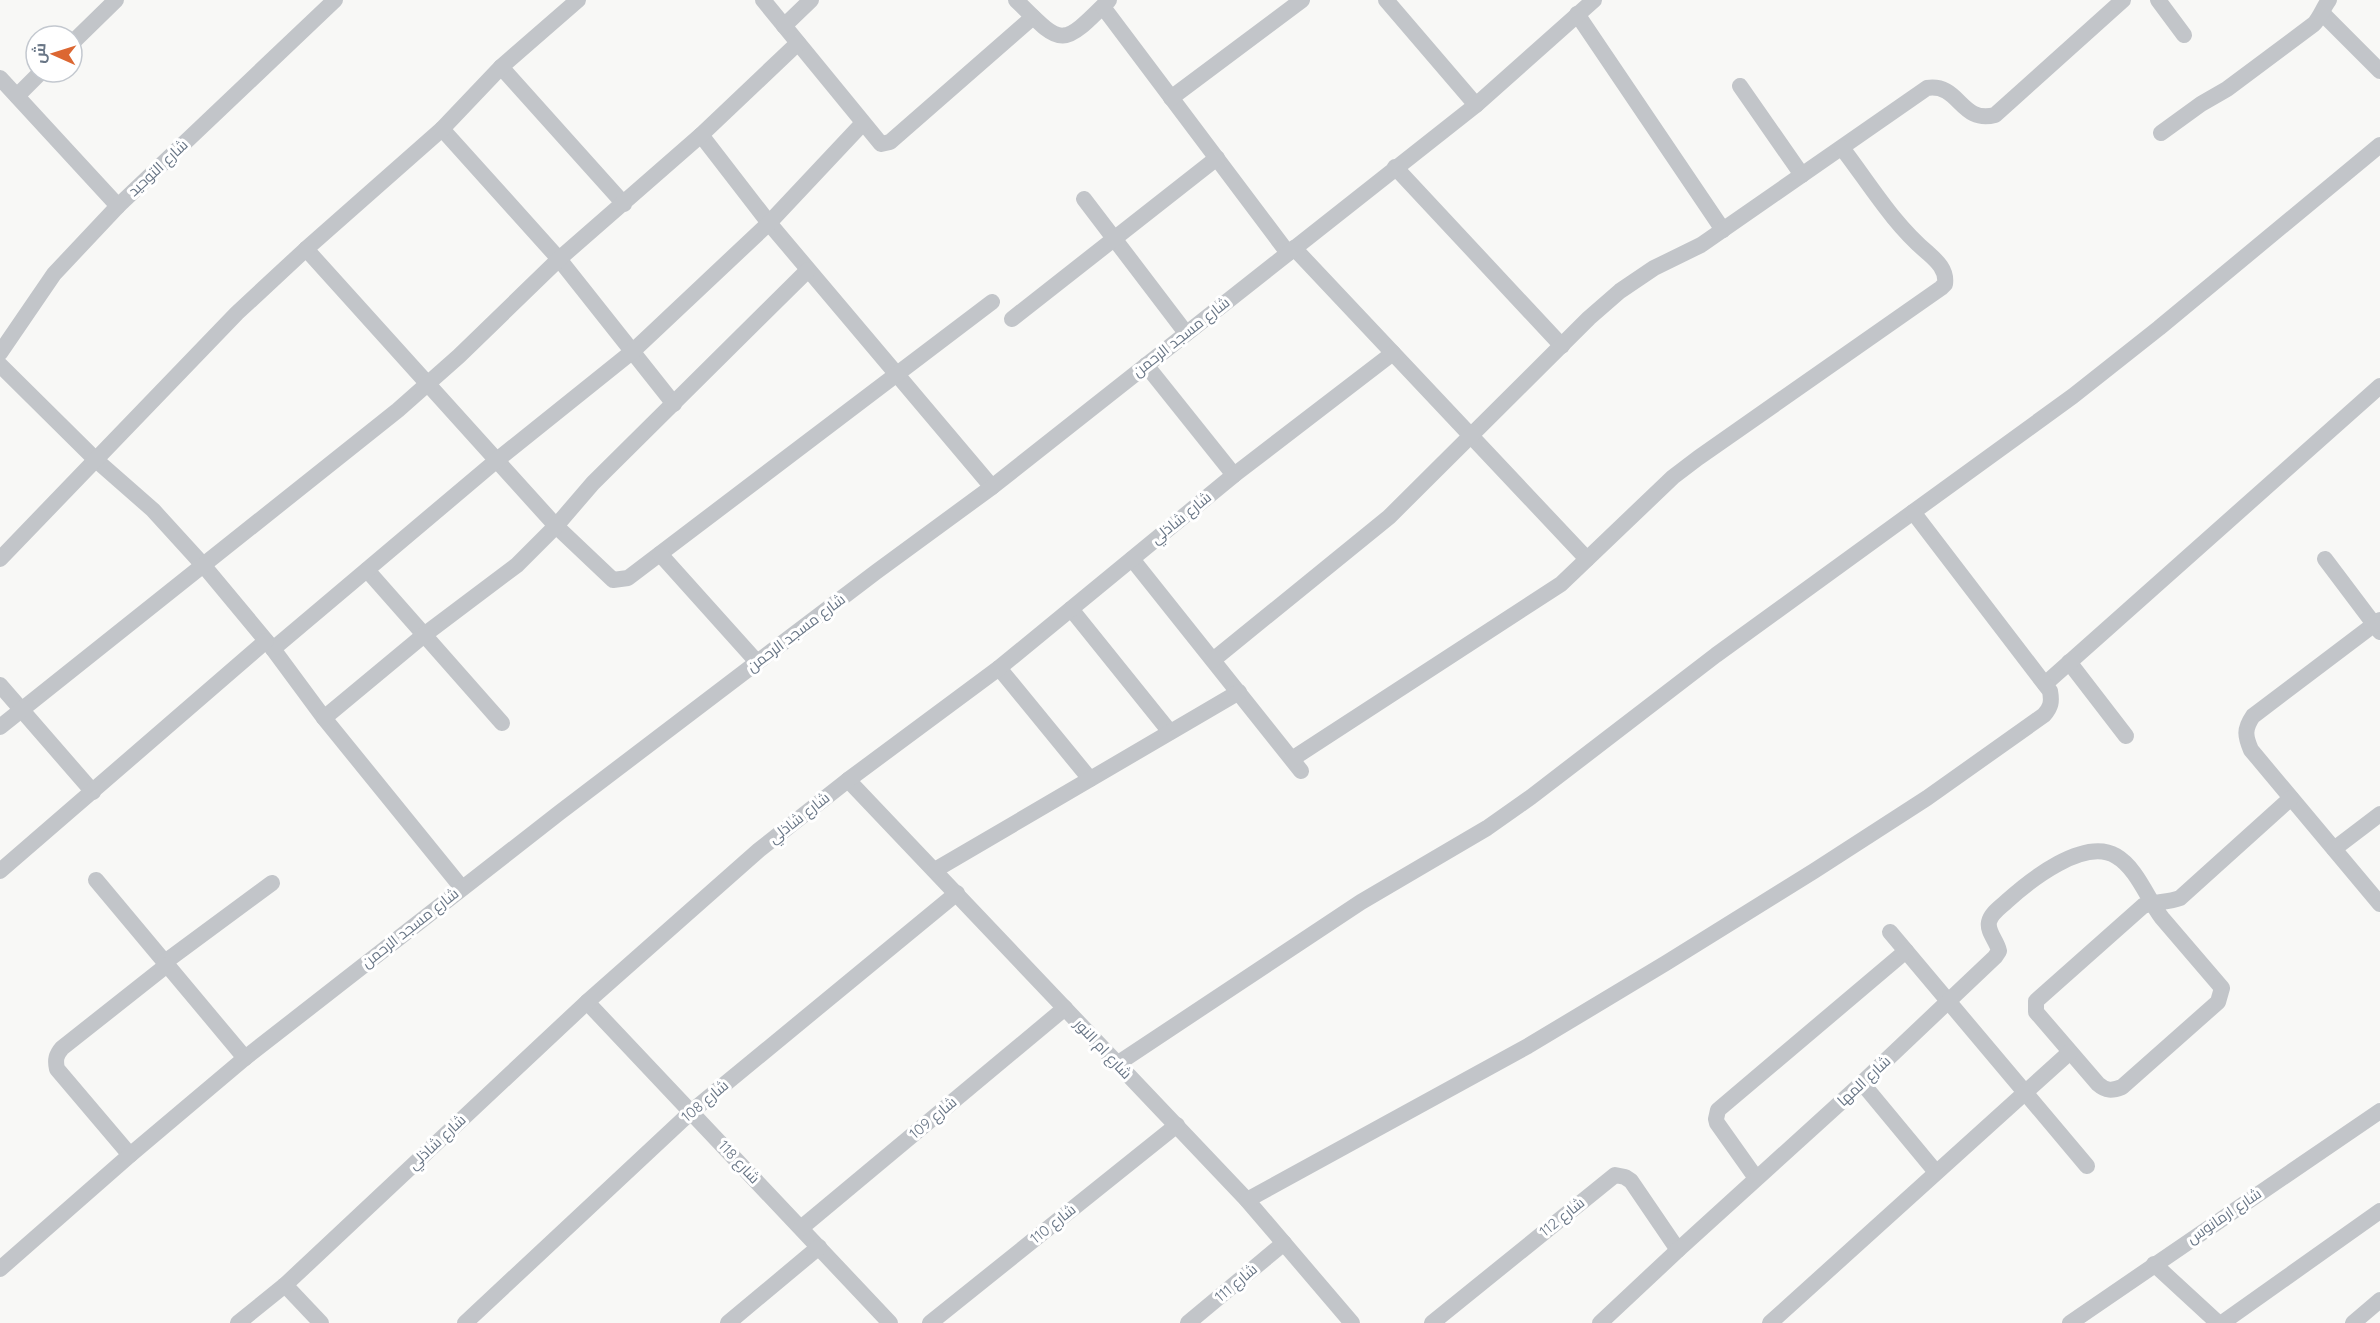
<svg xmlns="http://www.w3.org/2000/svg" width="2380" height="1323" font-family="Quicksand,Cairo,sans-serif">
<rect width="100%" height="100%" fill="#f8f8f6"/>
<g fill="none" stroke-linecap="round" stroke-linejoin="round">
<g stroke="#c2c5c9" stroke-width="16">
<path d="M763,0L881,144L890,142L1033,17"/>
<path d="M1016,0C1063,47 1061,48 1109,0"/>
<path d="M1386,0L1476,105"/>
<path d="M2158,0L2184,35"/>
<path d="M1103,7L1288,253"/>
<path d="M1577,14L1723,230"/>
<path d="M2323,14L2380,71"/>
<path d="M784,26L811,0"/>
<path d="M72,43L116,0"/>
<path d="M501,67L624,204"/>
<path d="M0,78L118,206"/>
<path d="M1740,86L1802,175"/>
<path d="M17,96L41,72"/>
<path d="M1171,98L1302,0"/>
<path d="M442,129L559,259L674,404"/>
<path d="M2161,133L2201,104L2227,89L2314,24C2321,16 2323,8 2329,0"/>
<path d="M701,135L769,223L992,487"/>
<path d="M1395,167L1562,346"/>
<path d="M1084,199L1186,333"/>
<path d="M1294,248L1587,559"/>
<path d="M306,249L556,526L613,580L628,578L992,302"/>
<path d="M1012,319L1217,158"/>
<path d="M0,353L54,274L118,206L335,0"/>
<path d="M0,365L96,460L153,510L204,566L273,649L324,718L462,888"/>
<path d="M1146,365L1234,475"/>
<path d="M660,554L757,662"/>
<path d="M0,559L237,313L306,249L442,129L501,67L578,0"/>
<path d="M1132,559L1301,771"/>
<path d="M2325,559L2380,632"/>
<path d="M367,570L502,723"/>
<path d="M1071,609L1170,732"/>
<path d="M2380,620L2253,716C2244,729 2245,736 2251,750L2380,904"/>
<path d="M273,649L497,460L633,351L769,223L863,123"/>
<path d="M1213,660L1389,517L1589,318L1620,291L1654,268L1701,245L1927,88C1960,83 1960,124 1995,115L2123,0"/>
<path d="M2069,662L2126,736"/>
<path d="M999,668L1090,779"/>
<path d="M2045,684L2380,386"/>
<path d="M0,685L93,792"/>
<path d="M324,718L424,635L517,565L556,526L593,483L808,270"/>
<path d="M0,727L398,410L459,356L559,259L701,135L798,43"/>
<path d="M1292,759L1561,584L1673,477L1698,458L1941,288L1945,284C1947,270 1937,261 1928,253C1893,224 1869,183 1842,148"/>
<path d="M848,780L1247,1200L1352,1323"/>
<path d="M2334,849L2380,814"/>
<path d="M935,870L1239,692"/>
<path d="M0,871L266,641"/>
<path d="M96,880L245,1058"/>
<path d="M1890,932L2087,1166"/>
<path d="M165,962L272,883"/>
<path d="M587,1002L890,1323"/>
<path d="M1117,1064L1361,902L1487,828L1531,797L1716,655L2073,396L2159,328L2380,145"/>
<path d="M1862,1083L1935,1171"/>
<path d="M130,1155L57,1069C55,1060 56,1055 62,1048L167,965"/>
<path d="M1756,1178L1717,1123L1716,1119L1718,1110L1906,951"/>
<path d="M1247,1200L1528,1046L1666,963L1814,871L1927,798L2044,715C2051,707 2052,702 2050,691L1913,512"/>
<path d="M801,1228L1065,1008"/>
<path d="M2154,1264L2218,1323"/>
<path d="M0,1269L130,1155L245,1058L559,813L876,572L992,487L1476,105L1594,0"/>
<path d="M285,1285L321,1323"/>
<path d="M238,1323L285,1285L587,1002L759,850L848,780L999,668L1234,475L1393,353"/>
<path d="M465,1323L691,1112L957,893"/>
<path d="M728,1323L819,1247"/>
<path d="M930,1323L1177,1125"/>
<path d="M1188,1323L1284,1243"/>
<path d="M1432,1323L1615,1175L1625,1177L1631,1181L1678,1250"/>
<path d="M1600,1323L1678,1250L1862,1083L1995,957L1999,951C1997,941 1987,932 1989,922C1991,913 2001,907 2007,901C2029,881 2084,837 2116,856C2137,868 2148,900 2162,918L2222,988L2218,1002L2122,1087C2112,1091 2106,1091 2098,1084L2036,1012V1001L2143,906C2155,901 2167,903 2180,898L2291,798"/>
<path d="M1770,1323L2070,1052"/>
<path d="M2070,1323L2380,1111"/>
<path d="M2222,1323L2380,1211"/>
<path d="M2353,1323L2380,1300"/>
</g>
</g>
<g text-anchor="middle" stroke-width="6" stroke-linejoin="round" paint-order="stroke">
<g font-size="15" fill="#697686" stroke="#fff">
<text transform="translate(158 168) rotate(-43)" y="5">شارع التوحيد</text>
<text transform="translate(1181 337) rotate(-38)" y="5">شارع مسجد الرحمن</text>
<text transform="translate(1181 518) rotate(-39)" y="5">شارع شاذلي</text>
<text transform="translate(796 633) rotate(-37)" y="5">شارع مسجد الرحمن</text>
<text transform="translate(799 818) rotate(-38)" y="5">شارع شاذلي</text>
<text transform="translate(410 928) rotate(-38)" y="5">شارع مسجد الرحمن</text>
<text transform="translate(1103 1049) rotate(47)" y="5">شارع ام النور</text>
<text transform="translate(1864 1081) rotate(-43)" y="5">شارع المها</text>
<text transform="translate(705 1101) rotate(-40)" y="5">شارع 108</text>
<text transform="translate(933 1118) rotate(-40)" y="5">شارع 109</text>
<text transform="translate(437 1142) rotate(-43)" y="5">شارع شاذلي</text>
<text transform="translate(739 1162) rotate(47)" y="5">شارع 118</text>
<text transform="translate(2224 1216) rotate(-34)" y="5">شارع ارمانوس</text>
<text transform="translate(1562 1217) rotate(-39)" y="5">شارع 112</text>
<text transform="translate(1053 1224) rotate(-39)" y="5">شارع 110</text>
<text transform="translate(1236 1283) rotate(-40)" y="5">شارع 111</text>
</g>
</g>
<g transform="translate(54 54) rotate(273)"><circle r="28" fill="#ffffff" stroke="#c3c8cf" stroke-width="1.5"/>
<path d="M0-4.5L10 22L0 15L-10 22Z" fill="#dc6732"/>
<text y="-9" font-size="16" font-weight="bold" text-anchor="middle" fill="#697686">ش</text>
</g>
</svg>
